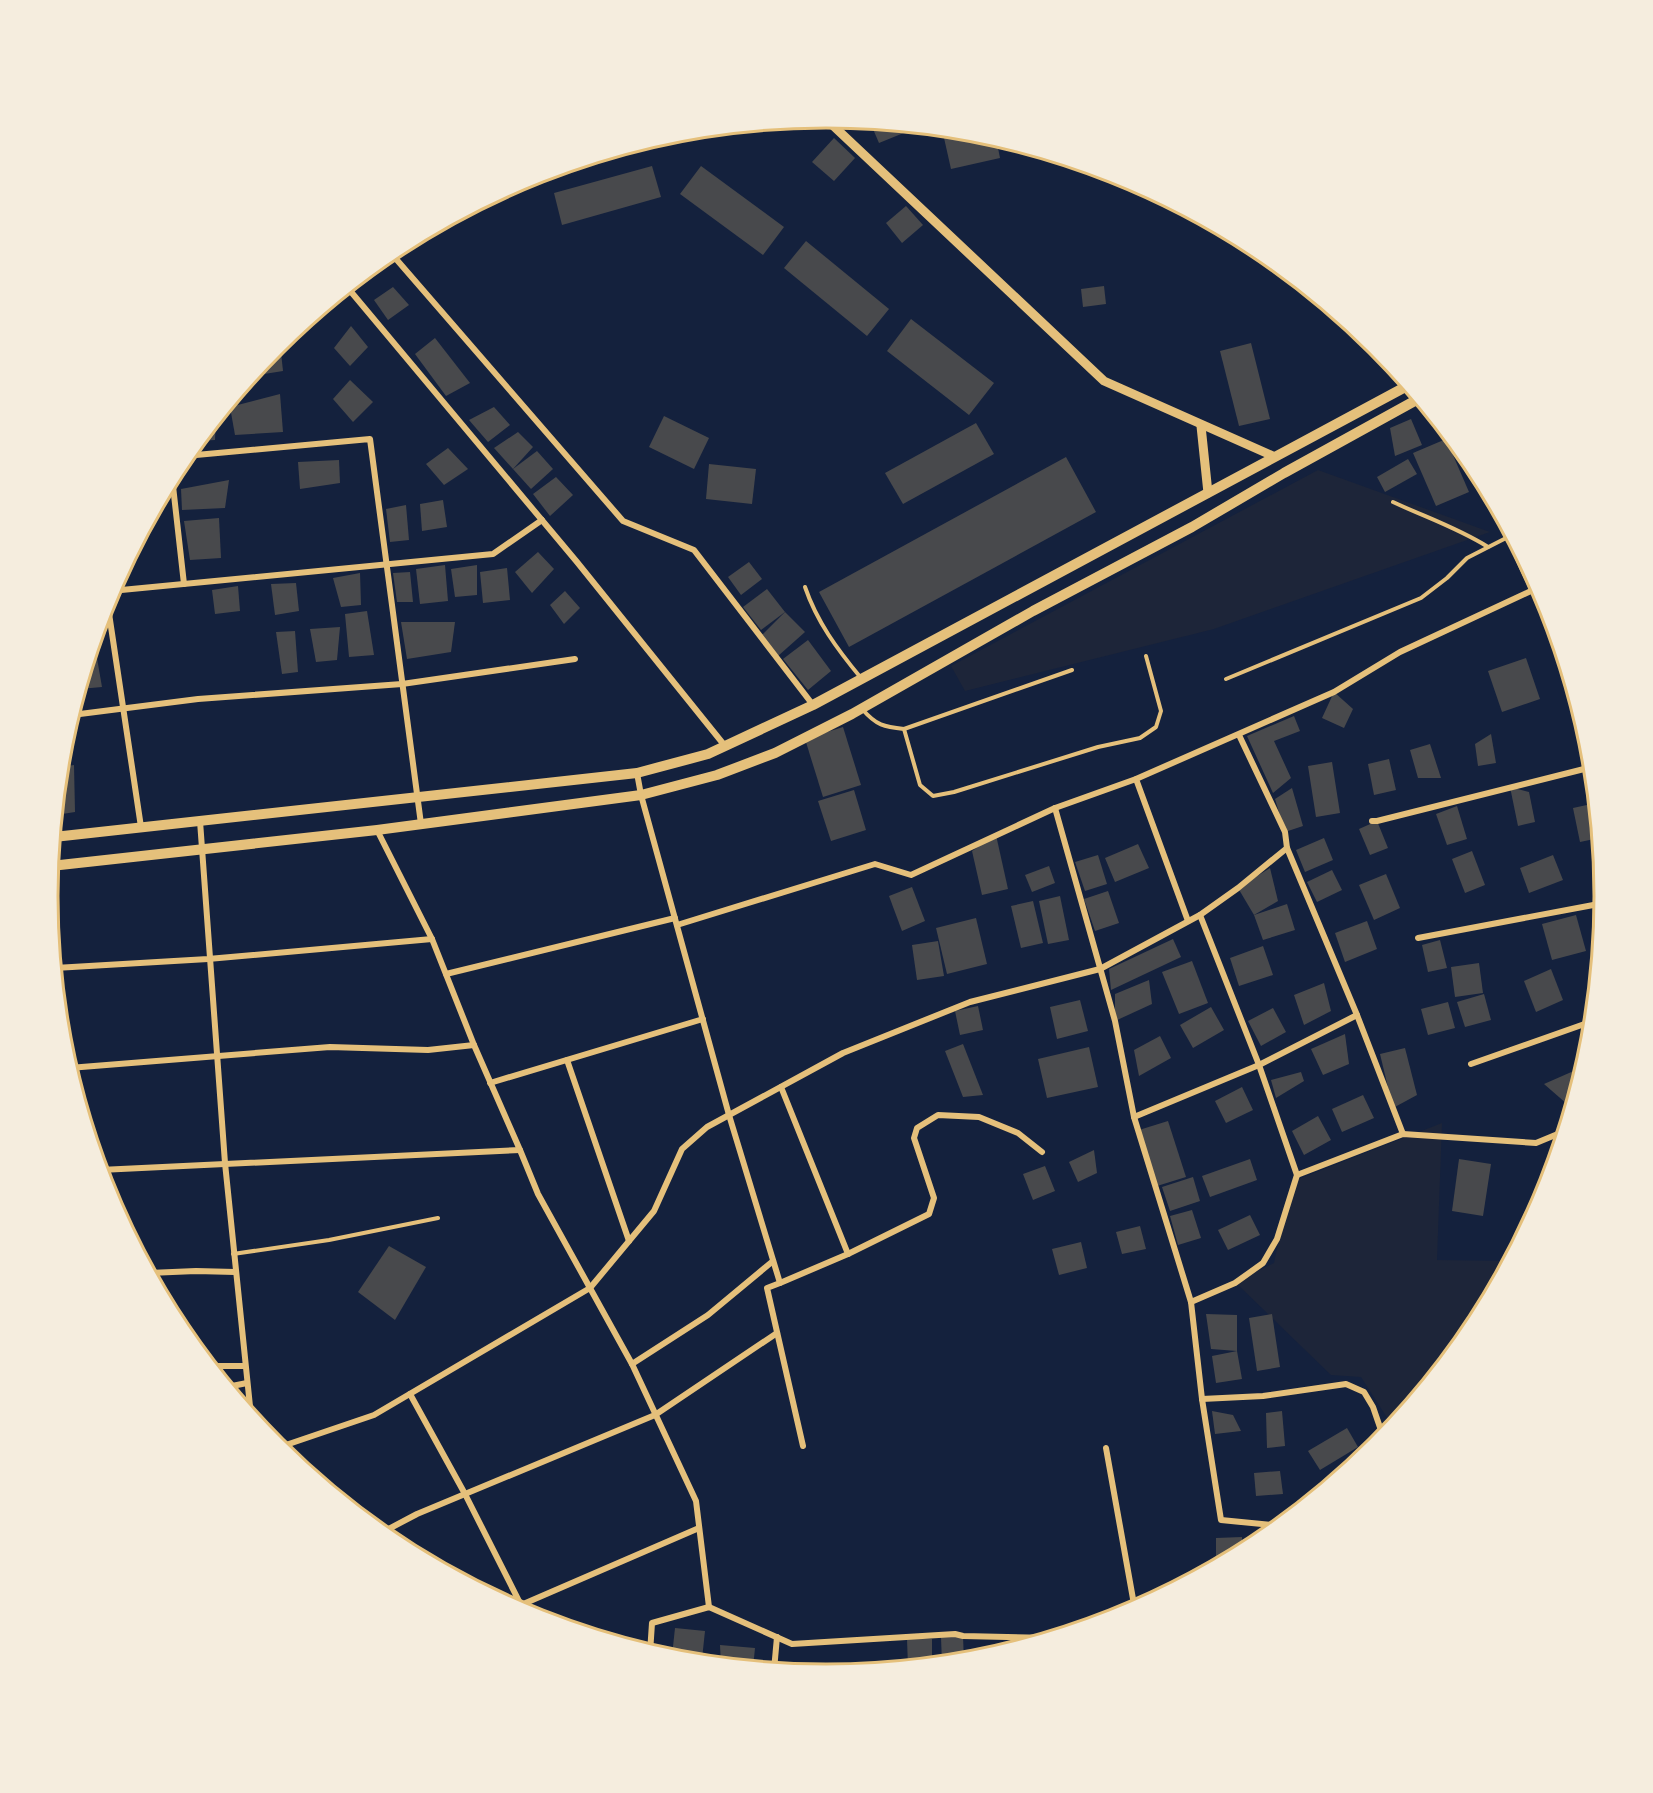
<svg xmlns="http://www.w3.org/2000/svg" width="1653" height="1793" font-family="Lato,sans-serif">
<rect width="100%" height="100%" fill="#14213d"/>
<g fill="#1d2539">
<path d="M1318,470L1490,532L1214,629L965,691L951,666Z"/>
<path d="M1442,1123L1437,1260L1510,1261L1474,1329L1397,1423L1391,1424L1361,1377L1331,1375L1235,1282L1274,1263L1291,1182Z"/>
</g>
<g fill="#48494c">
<path d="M870,122L910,126L911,130L879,143Z"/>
<path d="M942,129L979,133L996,138L1000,158L951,169Z"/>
<path d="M834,138L855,158L834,181L812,162Z"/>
<path d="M652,166L661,197L562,225L554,193Z"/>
<path d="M701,166L784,227L763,255L680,194Z"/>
<path d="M906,206L923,225L902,243L886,223Z"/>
<path d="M806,241L889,309L867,336L784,268Z"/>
<path d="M1104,286L1106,304L1083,307L1081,289Z"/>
<path d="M393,287L409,305L388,320L374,300Z"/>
<path d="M911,319L994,383L969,415L887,351Z"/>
<path d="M351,326L368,347L350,366L334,348Z"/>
<path d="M435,338L470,383L446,396L415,354Z"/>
<path d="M280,343L283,371L258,375V368Z"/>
<path d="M1251,343L1270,419L1239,426L1220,351Z"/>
<path d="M350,380L373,402L353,422L333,399Z"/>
<path d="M280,394L283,432L235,435L230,407Z"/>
<path d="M494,407L510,425L488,442L469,420Z"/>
<path d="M664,416L709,438L694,469L649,447Z"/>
<path d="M1411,419L1422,445L1395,456L1390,428Z"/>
<path d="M216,420L215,440L198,441L210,426Z"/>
<path d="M976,423L994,454L903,504L885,473Z"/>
<path d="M518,432L533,447L513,469L494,448Z"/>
<path d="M1446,439L1469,492L1436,506L1413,453Z"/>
<path d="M448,448L468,469L444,485L426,464Z"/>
<path d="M537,451L553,469L531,489L513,469Z"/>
<path d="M1066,457L1096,512L849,647L819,592Z"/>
<path d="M1408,459L1417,474L1385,492L1377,477Z"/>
<path d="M339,460L340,483L300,489L298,462Z"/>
<path d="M709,464L756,469L752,504L706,499Z"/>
<path d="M556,477L573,495L550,516L533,494Z"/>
<path d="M229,480L225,508L182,510L181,489Z"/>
<path d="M443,500L447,527L422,531L420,504Z"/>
<path d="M406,505L409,540L390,542L386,509Z"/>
<path d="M219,518L221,558L190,560L184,521Z"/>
<path d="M538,552L554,569L532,593L515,572Z"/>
<path d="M749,562L762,579L741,595L728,577Z"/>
<path d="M445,565L448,601L420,604L416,569Z"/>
<path d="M477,565V595L455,597L451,569Z"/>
<path d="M507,568L510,600L483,603L480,572Z"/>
<path d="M410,572L413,602H397L393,573Z"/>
<path d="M360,573L361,605L341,607L333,578Z"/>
<path d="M296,583L299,611L275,615L271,584Z"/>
<path d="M238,586L240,611L215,614L212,590Z"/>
<path d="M767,589L785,612L761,630L743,607Z"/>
<path d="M565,591L580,608L564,624L550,605Z"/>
<path d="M367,611L374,655L349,657L345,614Z"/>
<path d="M785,612L805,632L778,656L761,636Z"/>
<path d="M401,622H455L451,652L407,659Z"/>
<path d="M340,627L337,660L316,662L310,629Z"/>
<path d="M295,631L298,672L282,674L276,632Z"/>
<path d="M808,640L831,671L808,690L783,659Z"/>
<path d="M94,641L102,687L80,689Z"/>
<path d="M1526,658L1540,699L1502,712L1488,671Z"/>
<path d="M1334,692L1353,709L1344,728L1322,718Z"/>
<path d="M1294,716L1300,731L1274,741L1291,778L1273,793L1247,736Z"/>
<path d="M843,727L861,785L823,797L805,739Z"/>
<path d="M1491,734L1496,763L1478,766L1475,744Z"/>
<path d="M1430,744L1441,778H1418L1410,750Z"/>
<path d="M1389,759L1396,790L1374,795L1368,764Z"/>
<path d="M1332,762L1340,813L1316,817L1308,766Z"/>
<path d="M74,765L75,812L56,815L61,767Z"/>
<path d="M1510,787L1529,792L1535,822L1518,826Z"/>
<path d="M1292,788L1303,826L1285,832L1275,799Z"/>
<path d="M854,790L866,830L831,841L818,801Z"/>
<path d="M1596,803L1599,838L1580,842L1573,808Z"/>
<path d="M1457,806L1467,839L1447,845L1436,814Z"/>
<path d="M1377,821L1388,848L1370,855L1359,829Z"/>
<path d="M996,835L1008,889L982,895L972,851Z"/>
<path d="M1324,838L1333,860L1305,872L1296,850Z"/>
<path d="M1138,844L1149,868L1115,882L1105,858Z"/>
<path d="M1472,851L1485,885L1465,893L1452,859Z"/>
<path d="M1098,855L1107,884L1085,891L1075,862Z"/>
<path d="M1553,855L1563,880L1529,893L1520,868Z"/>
<path d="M1049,866L1055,883L1032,892L1025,875Z"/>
<path d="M1270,868L1278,901L1254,915L1238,888Z"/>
<path d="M1332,870L1342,890L1317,902L1307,882Z"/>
<path d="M1386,874L1400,908L1374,920L1359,885Z"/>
<path d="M912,887L925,921L902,931L889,896Z"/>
<path d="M1108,891L1119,923L1095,931L1084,899Z"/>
<path d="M1060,896L1069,940L1048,944L1039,901Z"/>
<path d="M1033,901L1043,943L1021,948L1011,906Z"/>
<path d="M1287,904L1295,930L1263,940L1254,915Z"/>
<path d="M1576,915L1586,951L1552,960L1542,924Z"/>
<path d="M976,918L987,964L947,974L936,928Z"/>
<path d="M1367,921L1377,949L1345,962L1335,933Z"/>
<path d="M1173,939L1181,957L1111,990L1109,969Z"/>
<path d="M1440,940L1447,968L1428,972L1422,945Z"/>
<path d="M938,941L944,976L917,980L912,945Z"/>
<path d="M1263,946L1273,975L1239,986L1230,958Z"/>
<path d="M1192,961L1208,1003L1179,1014L1162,972Z"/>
<path d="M1479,963L1483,993L1455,997L1451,967Z"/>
<path d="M1551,969L1563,1000L1536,1012L1524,981Z"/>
<path d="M1149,980L1152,1004L1115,1021V994Z"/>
<path d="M1324,983L1331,1011L1304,1025L1294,995Z"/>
<path d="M1484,994L1491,1020L1465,1027L1457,1002Z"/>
<path d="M1080,1000L1088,1031L1057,1039L1050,1007Z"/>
<path d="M1448,1002L1455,1028L1428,1035L1421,1009Z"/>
<path d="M978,1006L983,1030L960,1035L955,1011Z"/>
<path d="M1211,1007L1224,1030L1193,1048L1180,1025Z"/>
<path d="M1273,1008L1286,1032L1261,1046L1248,1021Z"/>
<path d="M1345,1034L1349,1064L1323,1075L1311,1049Z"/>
<path d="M1160,1036L1171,1058L1139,1076L1134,1050Z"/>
<path d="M963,1044L983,1095L963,1097L945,1051Z"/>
<path d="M1089,1047L1098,1087L1047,1098L1038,1059Z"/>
<path d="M1405,1048L1417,1095L1393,1108L1380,1054Z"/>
<path d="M1585,1066L1574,1101L1567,1104L1544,1084Z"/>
<path d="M1301,1072L1304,1081L1276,1098L1271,1080Z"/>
<path d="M1242,1087L1253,1110L1226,1123L1215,1101Z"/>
<path d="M1363,1095L1374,1118L1342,1132L1332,1109Z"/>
<path d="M1318,1116L1331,1140L1304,1155L1292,1131Z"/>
<path d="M1168,1121L1186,1177L1157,1186L1139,1130Z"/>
<path d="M1094,1150L1097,1173L1078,1182L1069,1162Z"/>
<path d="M1250,1159L1257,1180L1210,1197L1202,1176Z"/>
<path d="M1459,1159L1491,1164L1483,1216L1452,1211Z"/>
<path d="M1045,1166L1055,1191L1033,1200L1023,1174Z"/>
<path d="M1193,1177L1200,1201L1170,1211L1162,1187Z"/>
<path d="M1192,1210L1201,1238L1178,1245L1170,1216Z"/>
<path d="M1250,1215L1260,1235L1228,1250L1218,1230Z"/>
<path d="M1140,1226L1146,1249L1122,1254L1116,1232Z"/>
<path d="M1081,1242L1087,1268L1059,1275L1052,1249Z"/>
<path d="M389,1246L426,1267L395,1320L358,1292Z"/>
<path d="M1206,1314L1237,1315V1351L1242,1379L1216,1383L1212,1356L1237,1351L1211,1349Z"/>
<path d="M1272,1314L1280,1367L1257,1371L1249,1318Z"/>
<path d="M1212,1411L1233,1415L1241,1431L1215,1434Z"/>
<path d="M1282,1411L1285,1446L1267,1448L1266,1413Z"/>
<path d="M1347,1428L1358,1447L1320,1470L1308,1451Z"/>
<path d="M1280,1471L1283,1494L1256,1496L1254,1473Z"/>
<path d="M1242,1537V1553L1216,1567V1538Z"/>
<path d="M675,1628L705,1631L702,1659L672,1656Z"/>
<path d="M963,1636L964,1662L942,1664L941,1637Z"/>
<path d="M907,1639H932V1665L908,1667Z"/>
<path d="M720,1645L755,1648L753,1668L721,1665Z"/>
</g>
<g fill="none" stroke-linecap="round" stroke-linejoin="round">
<g stroke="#e5c07b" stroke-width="4">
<path d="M1393,502C1425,517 1458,528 1488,547"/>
<path d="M805,587C817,622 837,649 861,678"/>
<path d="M1226,679L1421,598L1447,578L1467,558L1510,536"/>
<path d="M863,710C876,725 884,727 904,729L920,785L933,796L954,792L1098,747L1140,738L1156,727L1161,711L1146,656"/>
<path d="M904,729L1072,670"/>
<path d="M233,1254L329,1240L438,1218"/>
</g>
<g stroke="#e5c07b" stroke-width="6">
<path d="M390,252L623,521L694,550L813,705"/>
<path d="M347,287L577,562L725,746"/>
<path d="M185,456L370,439L421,824"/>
<path d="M172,477L184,584"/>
<path d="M1504,520L1519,561L1561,650"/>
<path d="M111,591L493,554L542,520"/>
<path d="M107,600L141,827"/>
<path d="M72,715L198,699L402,684L575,659"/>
<path d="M1239,735L1285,832L1287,848L1357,1015L1403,1134"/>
<path d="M637,773L641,795L729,1115L780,1283L767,1288L803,1446"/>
<path d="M1136,779L1188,921"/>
<path d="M1055,808L1115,1021L1134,1117L1191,1302L1202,1399L1221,1520L1281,1526"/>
<path d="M200,821L225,1163L251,1416"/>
<path d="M1372,821H1377L1592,767"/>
<path d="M677,925L875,864L911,875L1055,808L1136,779L1334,692L1400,652L1533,590"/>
<path d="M1418,938L1604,903"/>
<path d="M55,968L208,959L432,939"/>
<path d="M446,974L675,918"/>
<path d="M567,1060L629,1241"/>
<path d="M1471,1064L1593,1021"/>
<path d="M69,1068L330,1047L428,1050L474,1045"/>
<path d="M490,1083L703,1019"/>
<path d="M781,1087L848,1254"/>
<path d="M1134,1117L1259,1065L1357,1015"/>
<path d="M520,1150L538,1194L632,1364L696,1501L709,1607"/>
<path d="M100,1170L520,1150L474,1045L432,939L377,830"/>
<path d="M1297,1175L1403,1134L1536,1143L1565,1131"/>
<path d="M149,1273L196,1271L235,1272"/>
<path d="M780,1283L848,1254L929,1214L934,1198L914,1138L917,1128L938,1115L979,1117L1018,1133L1042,1152"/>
<path d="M1191,1302L1235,1283L1263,1263L1277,1239L1297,1175L1259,1065L1200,915"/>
<path d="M632,1364L708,1315L773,1261"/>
<path d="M209,1366H245"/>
<path d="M227,1387L247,1383"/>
<path d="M410,1394L465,1494L521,1605"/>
<path d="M1202,1399L1263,1396L1346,1384L1364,1392L1373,1407L1384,1439"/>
<path d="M277,1448L374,1415L590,1288L654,1211L682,1149L707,1127L843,1053L970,1002L1100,969L1200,915L1238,888L1287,848"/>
<path d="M1106,1448L1135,1610"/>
<path d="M381,1533L417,1514L655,1415L777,1333"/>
<path d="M514,1608L699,1528"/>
<path d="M650,1653L652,1623L709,1607L792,1644L955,1634L963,1636L1053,1638"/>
<path d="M774,1670L777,1637"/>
</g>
<g stroke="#e5c07b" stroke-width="9">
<path d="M825,118L1104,381L1273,456"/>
<path d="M1201,426L1208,493"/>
</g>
<g stroke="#e5c07b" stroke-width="10">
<path d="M54,837L637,773L708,754L813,705L1409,385"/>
<path d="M51,866L377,830L641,795L717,775L775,753L852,714L1033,611L1192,527L1284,473L1420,398"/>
</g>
</g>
<path d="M0 0H1653V1793H0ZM58 896a768 768 0 1 1 1536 0a768 768 0 1 1-1536 0Z" fill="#f5edde" fill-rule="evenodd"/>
<path fill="none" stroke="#e5c07b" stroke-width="3" d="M58 896a768 768 0 1 1 1536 0a768 768 0 1 1-1536 0Z"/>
</svg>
